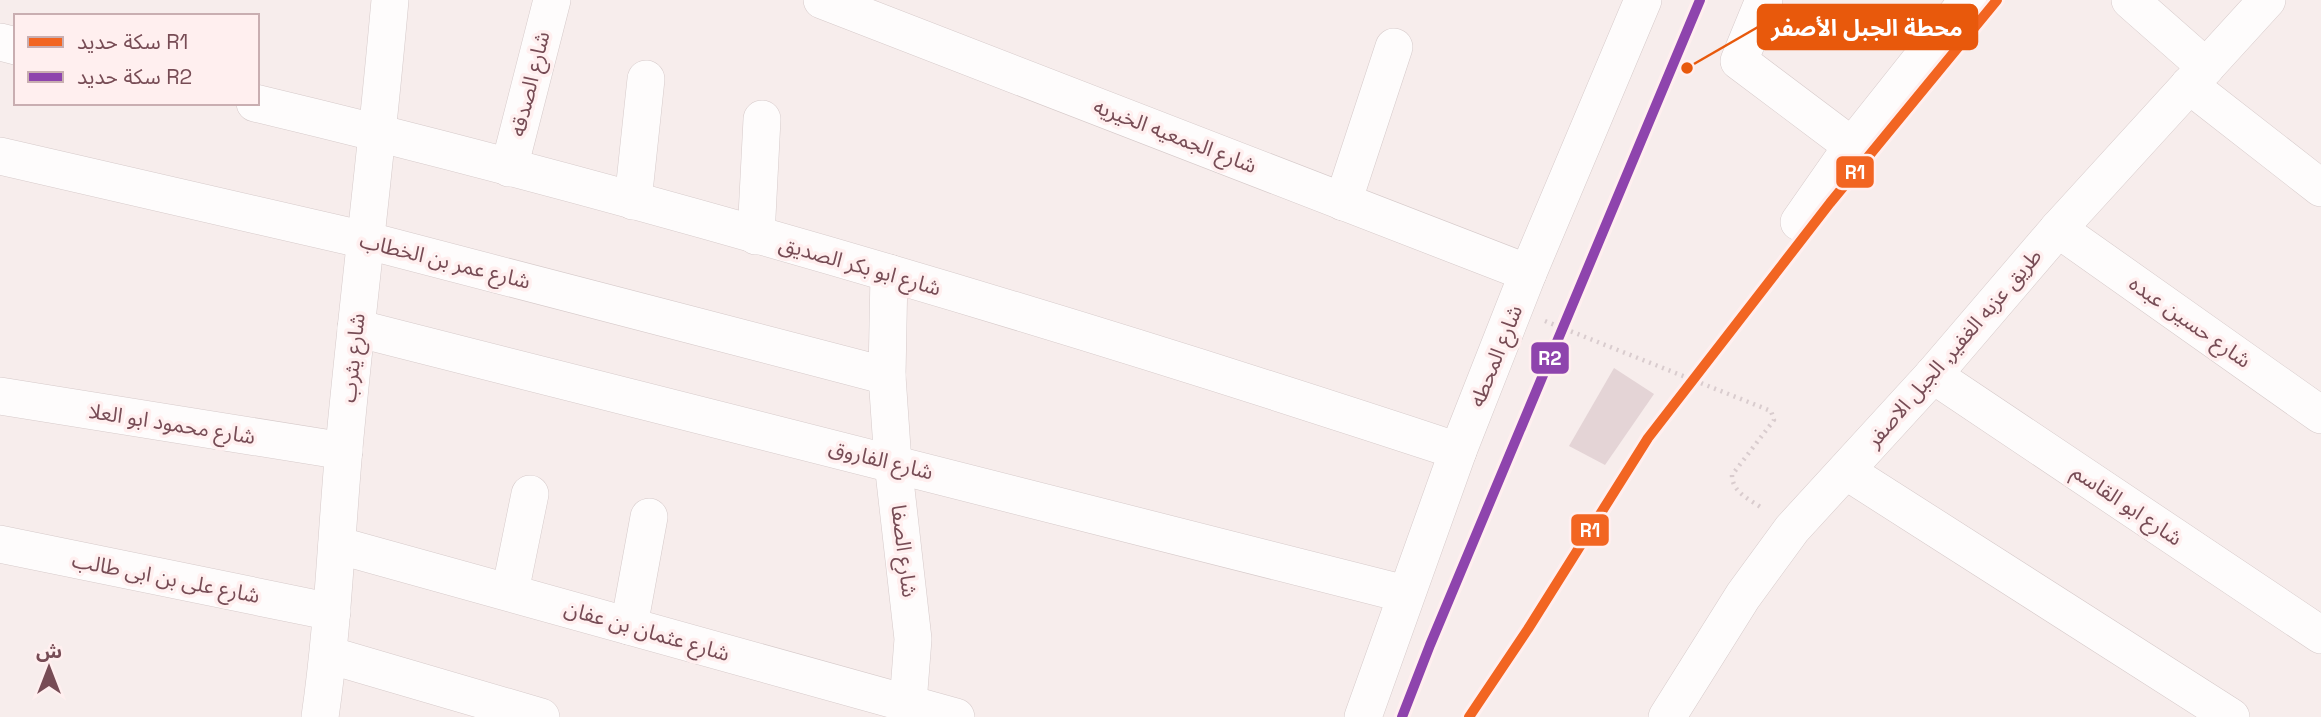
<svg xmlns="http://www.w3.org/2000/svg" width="2321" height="717" font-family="'Space Grotesk','Noto Sans Arabic',sans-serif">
<rect width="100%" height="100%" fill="#f7edec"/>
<path fill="#e4d4d6" d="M1614,368L1654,394L1605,465L1569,446Z"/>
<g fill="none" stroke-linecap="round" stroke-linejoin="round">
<defs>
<g id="minor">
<path d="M822,0L1528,273"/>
<path d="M1764,0L1739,61L1852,146"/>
<path d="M2130,0L2206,67"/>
<path d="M0,42L16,46"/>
<path d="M2189,85L2321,188"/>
<path d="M255,103C661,200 1061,320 1458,451"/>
<path d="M0,156L365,240L887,376"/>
<path d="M509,168L552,0"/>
<path d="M633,201L646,79"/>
<path d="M1343,202L1394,47"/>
<path d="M1799,222L1852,146L1968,0"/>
<path d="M2058,229L2321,415"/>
<path d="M756,236L762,119"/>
<path d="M889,273L887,376L893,463L913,639L908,703"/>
<path d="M356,328L1405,594"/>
<path d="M1933,375L2321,635"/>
<path d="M0,396L344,451"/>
<path d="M1846,471L2231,717"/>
<path d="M0,544L332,612"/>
<path d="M337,545L956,717"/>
<path d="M510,592L530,494"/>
<path d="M629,626L649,517"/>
<path d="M329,655L541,717"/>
<path d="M320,717C333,628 336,538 344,448C358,298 377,150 390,0"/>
<path d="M1363,717L1458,451L1528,273L1643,0"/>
<path d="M1667,717L1743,596L1792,529L1933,375L2058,229L2267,0"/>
</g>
</defs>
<use href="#minor" stroke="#d6caca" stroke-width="38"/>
<path stroke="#d9ccce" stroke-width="4.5" stroke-dasharray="2 5" stroke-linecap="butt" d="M1545,321L1771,411L1774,420L1732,475C1732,492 1749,499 1762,508"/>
<use href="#minor" stroke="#fefcfc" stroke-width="37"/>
<defs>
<path id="rail-1" d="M1469,717L1528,629L1648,438L1830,203L1997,0"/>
<path id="rail-2" d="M1402,717L1430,645L1700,0"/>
</defs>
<use href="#rail-1" stroke="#ffefef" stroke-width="16"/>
<use href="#rail-2" stroke="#ffefef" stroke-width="16"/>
<use href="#rail-1" stroke="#f26522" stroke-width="10"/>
<use href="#rail-2" stroke="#8e44ad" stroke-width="10"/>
</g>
<g text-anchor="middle" stroke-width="7" stroke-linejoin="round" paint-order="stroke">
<g font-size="21" fill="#774c55" stroke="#ffefef">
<text transform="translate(530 84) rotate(-76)" y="7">شارع الصدقه</text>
<text transform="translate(1175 136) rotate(21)" y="7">شارع الجمعيه الخيريه</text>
<text transform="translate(445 261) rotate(14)" y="7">شارع عمر بن الخطاب</text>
<text transform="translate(860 266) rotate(16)" y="7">شارع ابو بكر الصديق</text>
<text transform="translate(2190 322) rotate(35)" y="7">شارع حسين عبده</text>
<text transform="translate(1954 348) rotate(-49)" y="7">طريق عزبه الغفير, الجبل الاصفر</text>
<text transform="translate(1496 356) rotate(-68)" y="7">شارع المحطه</text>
<text transform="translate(353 358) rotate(-84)" y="7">شارع يثرب</text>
<text transform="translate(172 424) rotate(9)" y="7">شارع محمود ابو العلا</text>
<text transform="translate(881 460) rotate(14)" y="7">شارع الفاروق</text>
<text transform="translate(2127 505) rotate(34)" y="7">شارع ابو القاسم</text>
<text transform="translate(904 551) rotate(83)" y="7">شارع الصفا</text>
<text transform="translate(166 578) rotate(11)" y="7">شارع على بن ابى طالب</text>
<text transform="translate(647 631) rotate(16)" y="7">شارع عثمان بن عفان</text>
</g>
</g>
<path fill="none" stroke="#e8590c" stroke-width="2.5" d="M1687 68L1758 27"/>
<circle fill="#e8590c" stroke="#ffefef" stroke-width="2.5" cx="1687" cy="68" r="7"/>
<rect fill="#e8590c" stroke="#e8590c" stroke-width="2.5" x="1758" y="5" width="219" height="44" rx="7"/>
<g font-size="23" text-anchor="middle" font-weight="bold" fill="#fff">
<text x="1867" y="36">محطة الجبل الأصفر</text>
</g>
<g stroke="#ffefef" stroke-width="2.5">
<rect x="1835" y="155" width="40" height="34" rx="7" fill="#f26522"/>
<rect x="1530" y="341" width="40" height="34" rx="7" fill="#8e44ad"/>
<rect x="1570" y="513" width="40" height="34" rx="7" fill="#f26522"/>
</g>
<g font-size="19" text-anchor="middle" font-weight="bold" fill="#fff">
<text x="1855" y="179">R1</text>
<text x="1550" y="365">R2</text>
<text x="1590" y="537">R1</text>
</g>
<rect x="14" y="14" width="245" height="91" fill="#ffefef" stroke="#c9aeb1" stroke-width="2"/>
<rect x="28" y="37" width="35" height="10" fill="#f26522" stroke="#c9aeb1" stroke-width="2"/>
<text x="77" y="49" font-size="21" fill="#774c55">سكة حديد R1</text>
<rect x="28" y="72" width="35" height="10" fill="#8e44ad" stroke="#c9aeb1" stroke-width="2"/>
<text x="77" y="84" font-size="21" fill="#774c55">سكة حديد R2</text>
<g transform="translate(49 668)" stroke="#ffefef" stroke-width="5" paint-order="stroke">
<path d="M0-5L12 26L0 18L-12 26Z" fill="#774c55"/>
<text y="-10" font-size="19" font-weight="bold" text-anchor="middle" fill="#774c55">ش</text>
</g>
</svg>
